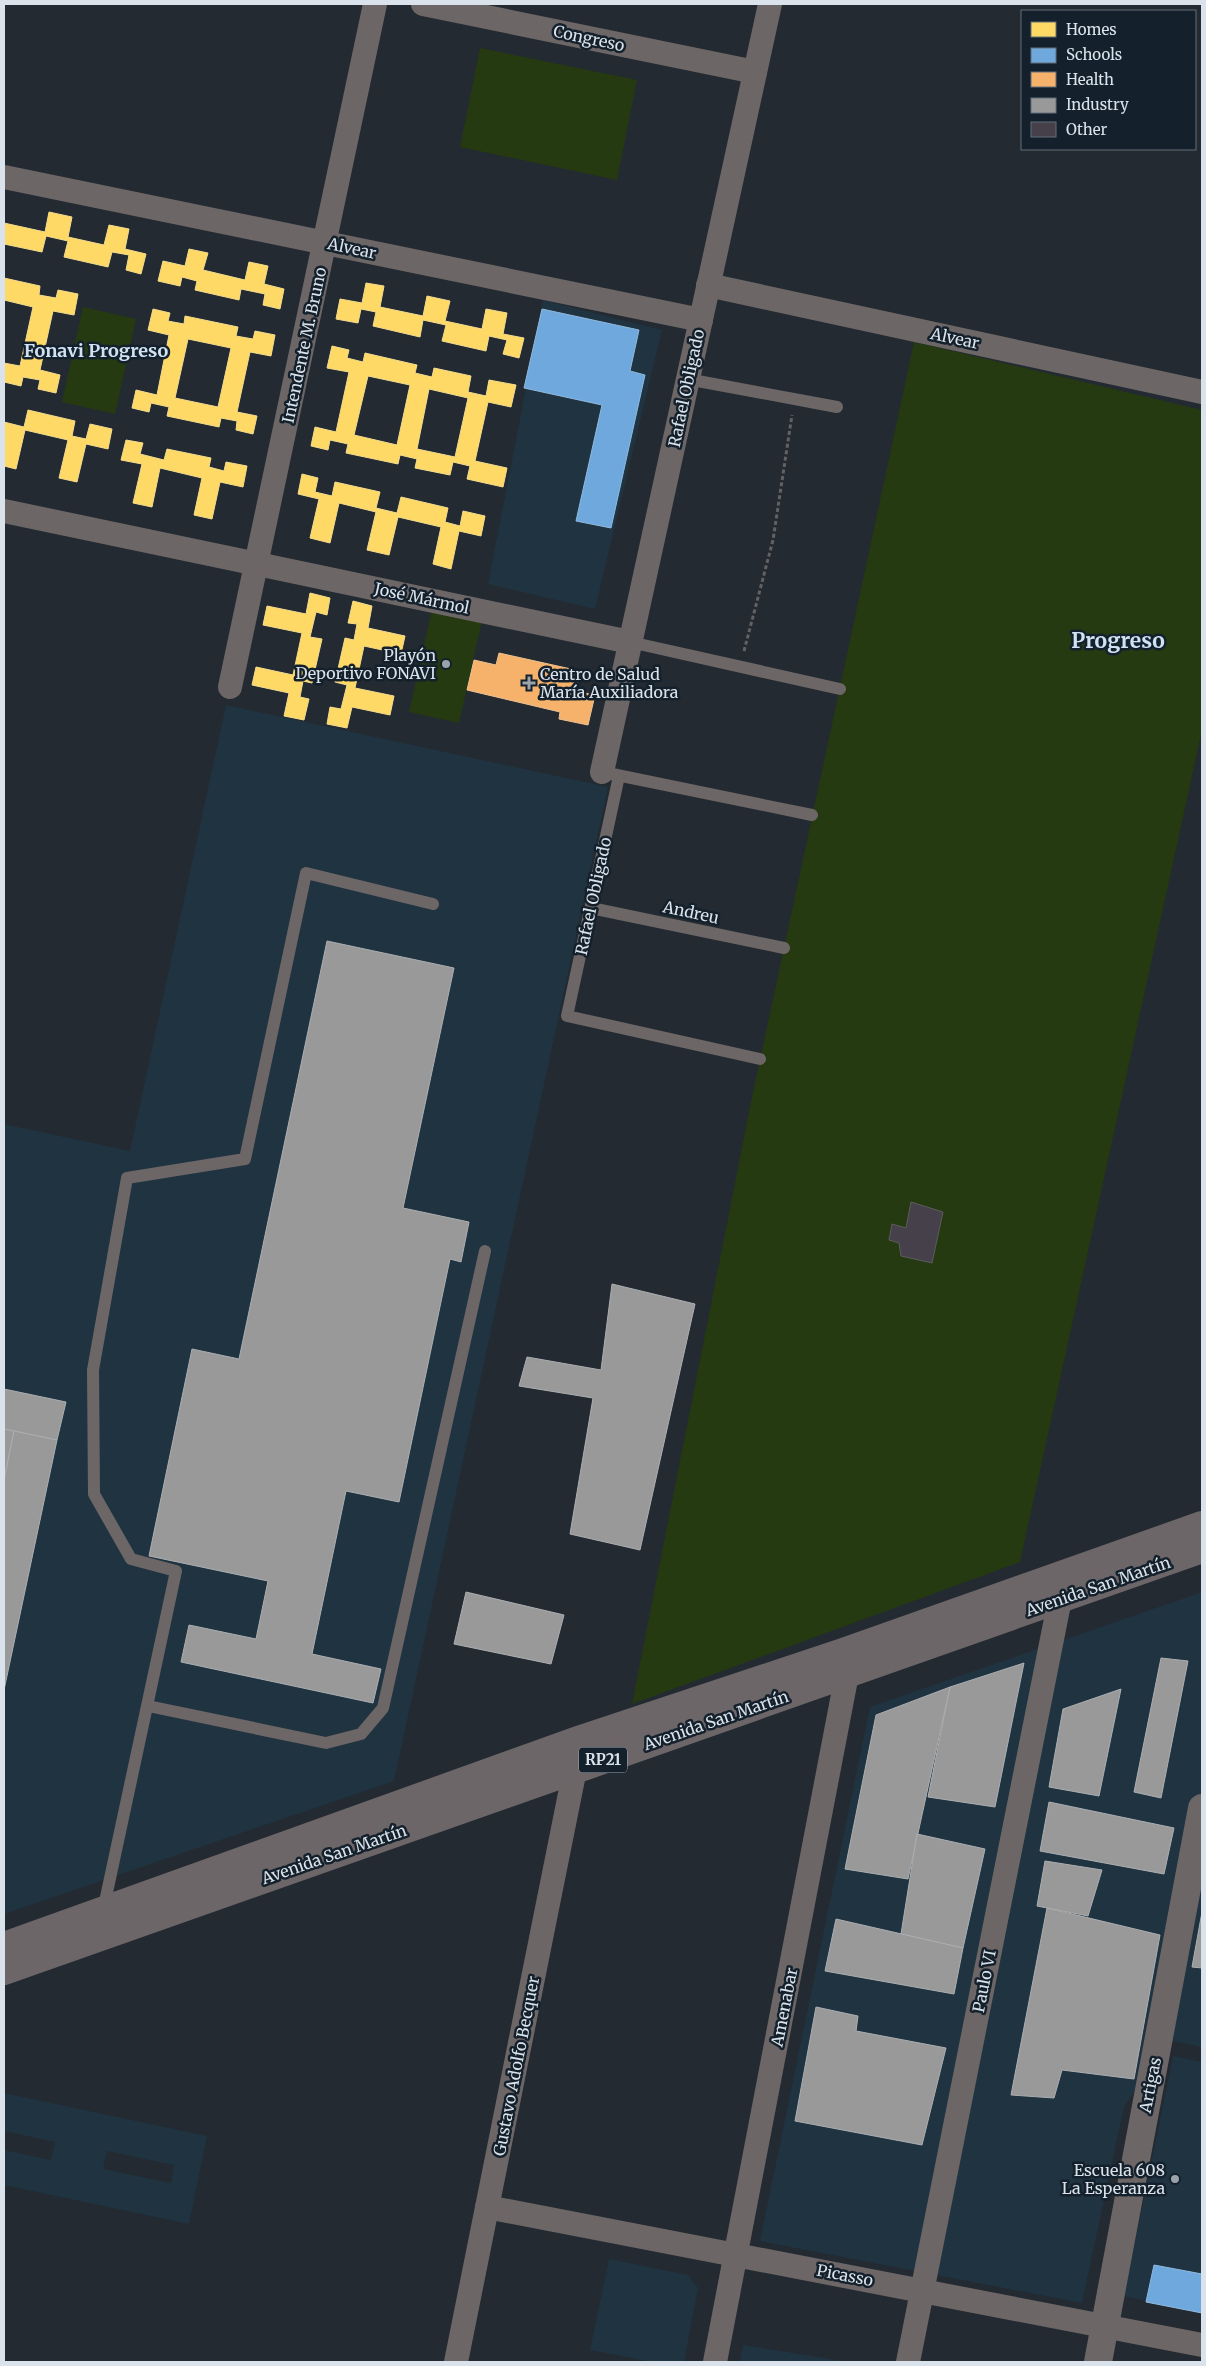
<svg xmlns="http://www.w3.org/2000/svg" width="1206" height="2366" font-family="Merriweather,serif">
<rect width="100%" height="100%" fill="#232a31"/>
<g fill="#203341" fill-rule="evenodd">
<path d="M543,300L662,330L595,609L488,584Z"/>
<path d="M226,705L608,787L394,1781L4,1914V1124L130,1151Z"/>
<path d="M1202,1592V2047L1168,2040L1124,2107L1082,2303L760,2241L870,1707Z"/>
<path d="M1173,2056L1202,2062V2313L1124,2296Z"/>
<path d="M4,2093L207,2136L189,2224L4,2185V2150L51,2160L55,2142L4,2131ZM107,2151L174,2165L171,2183L103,2169Z"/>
<path d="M609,2259L688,2275L698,2288L684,2362H653L590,2350Z"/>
<path d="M743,2345L849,2362H740Z"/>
</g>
<g fill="#253a11">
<path d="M480,48L637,80L617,180L460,147Z"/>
<path d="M83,307L136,319L115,414L62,402Z"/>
<path d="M914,342L1202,410V730L1020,1562L632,1704L751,1102Z"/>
<path d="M433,605L483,616L459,723L409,712Z"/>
</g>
<g fill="#ffd966" stroke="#f4dc8e" fill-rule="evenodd">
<path d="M49,212L72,217L68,237L104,245L109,225L129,229L125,249L146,254L141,274L126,270L129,255L112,252L108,267L64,257L68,241L46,236L42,252L4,244V223L45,232Z"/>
<path d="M189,249L208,253L203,270L245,280L249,262L268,266L264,284L284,289L280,309L263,305L265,294L241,289L239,300L195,290L197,281L182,277L180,286L158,281L163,261L185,266Z"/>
<path d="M4,278L40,286L39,295L56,298L58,290L78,294L74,315L53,311L40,370L60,375L56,393L38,389L40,380L23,377L21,386L4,382V363L20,366L33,307L4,300Z"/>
<path d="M366,283L384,286L380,307L423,316L427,296L450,301L445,321L482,329L486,309L507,313L503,334L524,338L519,358L503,354L507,340L489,336L486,351L442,341L446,325L423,320L420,337L373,326L376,312L361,309L358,323L336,319L340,299L362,303Z"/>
<path d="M153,309L170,313L168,321L184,324L185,316L238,327L236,336L253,339L255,331L275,335L271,356L250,352L237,412L257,416L253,434L236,430L237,421L221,418L219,427L167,416L169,407L151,403L149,412L132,408L136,390L157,395L169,335L148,330ZM188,339L231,348L218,407L175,398Z"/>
<path d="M332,346L349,350L347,358L363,362L365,353L417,365L415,373L432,377L434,368L471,376L468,392L486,396L489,380L516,385L511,407L488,402L475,461L507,468L503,487L467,479L470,466L453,462L450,475L415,468L417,459L400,455L398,464L346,453L348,444L330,440L328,450L311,446L315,427L336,432L349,372L327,368ZM368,376L410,385L397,445L354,435ZM429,389L468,398L455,457L417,449Z"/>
<path d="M28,410L75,421L72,436L86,439L90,424L112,429L108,449L86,444L77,482L59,478L68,440L25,430L16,469L4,466V422L24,427Z"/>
<path d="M126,440L143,443L140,454L164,460L167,449L211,458L209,467L224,471L226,462L247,466L243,487L220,482L212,519L194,515L202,478L160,468L152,507L133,503L142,464L121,460Z"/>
<path d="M302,474L318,478L315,492L332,496L335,482L380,492L376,508L397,513L401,497L448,508L445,522L460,526L463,511L485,516L481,536L459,531L451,569L433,564L441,527L398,517L389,555L367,550L376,512L339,503L330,543L310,538L319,499L298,494Z"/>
<path d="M310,593L330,598L327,615L316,612L310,637L322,639L312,683L303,681L300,697L309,699L304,720L284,716L289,693L252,685L256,667L293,675L302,633L263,625L267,606L306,614Z"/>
<path d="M353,601L372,606L368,628L405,636L401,654L364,646L355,688L394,696L390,715L352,707L347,728L327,724L330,707L341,709L347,685L335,682L345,638L354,640L357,624L348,623Z"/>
</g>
<g fill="#6fa8dc" stroke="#8fbae0">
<path d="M542,309L639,330L630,371L645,375L611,528L576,521L602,405L524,388Z"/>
<path d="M1154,2265L1202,2274V2313L1146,2302Z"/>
</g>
<path fill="#f6b26b" stroke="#eec191" d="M499,653L580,671L576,691L595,695L588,725L559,719L560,712L467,690L474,660L496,665Z"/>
<g fill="#999" stroke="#acafb2">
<path d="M327,941L454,968L403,1208L469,1222L461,1262L450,1259L399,1502L346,1491L312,1654L381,1669L373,1703L181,1662L189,1625L256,1639L268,1581L149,1556L192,1349L239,1359Z"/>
<path d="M612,1284L695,1304L640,1550L570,1534L593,1398L519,1386L527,1357L601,1370Z"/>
<path d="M4,1389L66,1402L57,1440L4,1429Z"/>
<path d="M4,1429L14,1431L4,1480Z"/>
<path d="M14,1431L57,1440L4,1690V1480Z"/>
<path d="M466,1592L564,1615L551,1664L454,1644Z"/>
<path d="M1161,1658L1188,1661L1161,1798L1134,1792Z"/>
<path d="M1024,1663L995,1807L928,1797L950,1687Z"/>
<path d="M950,1687L908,1879L845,1869L876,1715Z"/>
<path d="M1121,1689L1099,1796L1049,1787L1063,1709Z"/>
<path d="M1049,1802L1174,1828L1164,1874L1040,1851Z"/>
<path d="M917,1834L985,1849L963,1948L901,1934Z"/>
<path d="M1045,1861L1102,1870L1088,1916L1037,1906Z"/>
<path d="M1047,1908L1160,1935L1134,2079L1062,2070L1054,2098L1011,2095Z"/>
<path d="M1202,1912V1968L1192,1967Z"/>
<path d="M836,1919L963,1948L954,1994L825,1971Z"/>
<path d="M816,2007L858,2016L856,2031L946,2048L922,2145L795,2121Z"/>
</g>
<path fill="#454049" stroke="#5c5c60" d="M911,1202L943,1212L932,1263L901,1256L899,1243L889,1240L892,1224L906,1228Z"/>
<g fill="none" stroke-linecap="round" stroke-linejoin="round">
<path stroke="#626163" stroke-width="3" stroke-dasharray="4 2.5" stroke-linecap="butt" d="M744,651L773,540L792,415"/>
<g stroke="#6d6666" stroke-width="12">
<path d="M687,379L837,407"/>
<path d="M630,642L840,689"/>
<path d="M612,774L812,815"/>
<path d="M619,776L567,1016L760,1059"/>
<path d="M591,908L784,948"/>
<path d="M148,1706L326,1743L361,1734L383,1708L485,1251"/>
<path d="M103,1911L176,1571L131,1559L94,1494L93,1370L127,1178L245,1159L306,873L433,904"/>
</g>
<g stroke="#6d6666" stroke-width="24">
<path d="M423,4L755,72"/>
<path d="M4,177L701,320"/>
<path d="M708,285L1202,392"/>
<path d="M4,511L630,642"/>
<path d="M230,687L375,4"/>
<path d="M602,772L770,4"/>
<path d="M487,2207L1202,2345"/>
<path d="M456,2362L578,1754"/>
<path d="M715,2362L847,1674L844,1657"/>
<path d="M908,2362L1060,1599"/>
</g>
<path stroke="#6d6666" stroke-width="28" d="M1098,2362L1202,1808"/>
<g stroke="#6d6668" stroke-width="28">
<path d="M4,1946L581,1739L843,1652L1202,1525"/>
<path d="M4,1971L1202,1549"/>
</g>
</g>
<g fill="#9aa2aa" stroke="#14212c" stroke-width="2">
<circle cx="446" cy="664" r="5"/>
<path d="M526.5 675.5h5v5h5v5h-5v5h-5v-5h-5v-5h5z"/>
<circle cx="1175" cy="2179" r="5"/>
</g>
<g text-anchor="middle" stroke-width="5" stroke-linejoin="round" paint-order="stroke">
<rect fill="#14212c" stroke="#9fa9b2" stroke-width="1" x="579" y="1747.5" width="48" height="25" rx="4"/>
<g font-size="15" font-weight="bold" fill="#dae3eb">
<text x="603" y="1765">RP21</text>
</g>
<g font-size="16" fill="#dae3eb" stroke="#14212c">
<text transform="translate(589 38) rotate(12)" y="6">Congreso</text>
<text transform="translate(352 248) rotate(12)" y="6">Alvear</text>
<text transform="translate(955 338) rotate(12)" y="6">Alvear</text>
<text transform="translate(304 345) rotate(-78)" y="6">Intendente M. Bruno</text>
<text transform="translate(686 388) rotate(-78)" y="6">Rafael Obligado</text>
<text transform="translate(422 598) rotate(12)" y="6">José Mármol</text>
<text transform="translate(593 896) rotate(-78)" y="6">Rafael Obligado</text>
<text transform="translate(691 912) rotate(12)" y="6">Andreu</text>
<text transform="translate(1098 1586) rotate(-19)" y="6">Avenida San Martín</text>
<text transform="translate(716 1720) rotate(-19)" y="6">Avenida San Martín</text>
<text transform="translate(334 1854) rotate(-19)" y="6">Avenida San Martín</text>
<text transform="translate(984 1981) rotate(-79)" y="6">Paulo VI</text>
<text transform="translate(784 2007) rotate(-79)" y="6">Amenabar</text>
<text transform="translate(516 2066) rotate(-79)" y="6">Gustavo Adolfo Becquer</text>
<text transform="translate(1150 2085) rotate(-79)" y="6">Artigas</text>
<text transform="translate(845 2275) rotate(11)" y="6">Picasso</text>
</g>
<g font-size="16" fill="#dae3eb" stroke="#14212c" text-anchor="end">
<text x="436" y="661">Playón<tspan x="436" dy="18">Deportivo FONAVI</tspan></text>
<text x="540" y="680" text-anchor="start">Centro de Salud<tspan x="540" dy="18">María Auxiliadora</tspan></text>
<text x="1165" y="2176">Escuela 608<tspan x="1165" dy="18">La Esperanza</tspan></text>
</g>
<g font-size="18" font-weight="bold" fill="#d1e3f3" stroke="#14212c">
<text x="96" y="357">Fonavi Progreso</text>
</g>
<g font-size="21" font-weight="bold" fill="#d1e3f3" stroke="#14212c">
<text x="1118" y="648">Progreso</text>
</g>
</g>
<rect width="1206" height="2366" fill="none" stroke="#dae3eb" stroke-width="10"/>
<rect x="1021" y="10" width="175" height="140" fill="#14212c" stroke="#636f78"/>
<rect x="1031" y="22" width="25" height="15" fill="#ffd966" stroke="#636f78"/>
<text x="1066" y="35" font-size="15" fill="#dae3eb">Homes</text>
<rect x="1031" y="48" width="25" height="15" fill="#6fa8dc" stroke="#636f78"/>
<text x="1066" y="60" font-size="15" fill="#dae3eb">Schools</text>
<rect x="1031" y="72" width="25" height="15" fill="#f6b26b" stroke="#636f78"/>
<text x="1066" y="85" font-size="15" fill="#dae3eb">Health</text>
<rect x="1031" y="98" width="25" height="15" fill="#999999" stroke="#636f78"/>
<text x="1066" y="110" font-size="15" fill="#dae3eb">Industry</text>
<rect x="1031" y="122" width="25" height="15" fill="#454049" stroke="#636f78"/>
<text x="1066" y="135" font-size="15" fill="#dae3eb">Other</text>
</svg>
